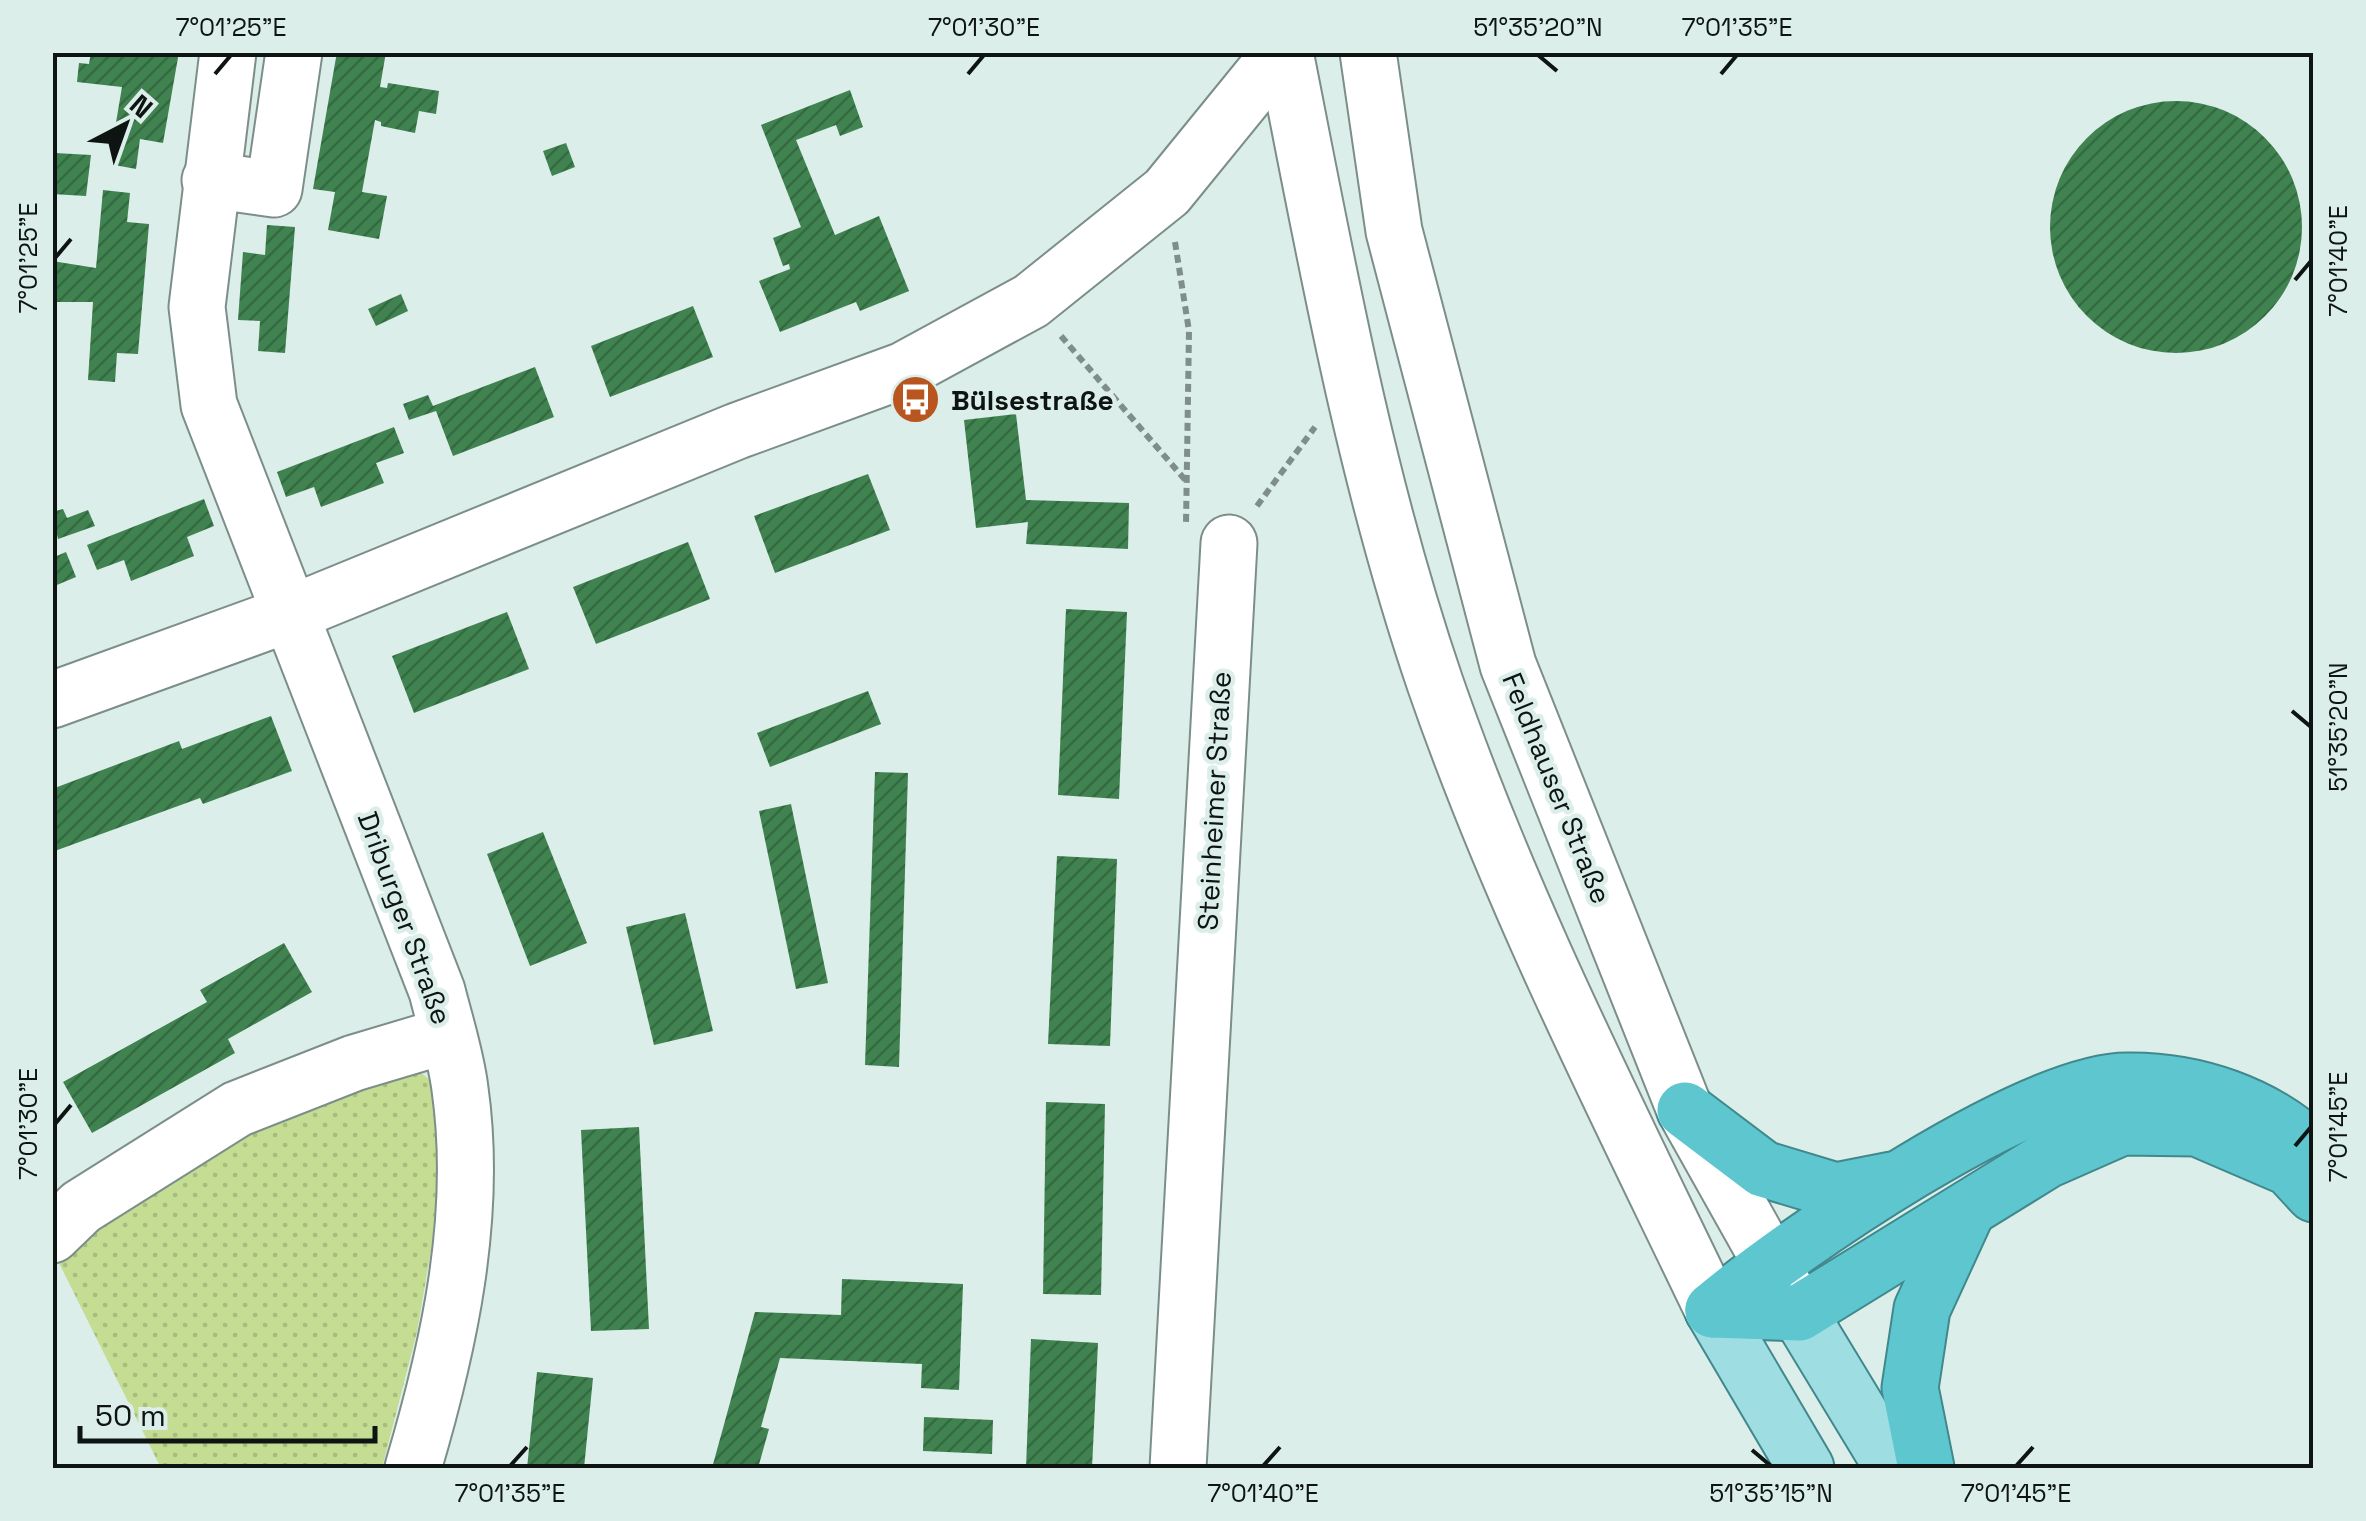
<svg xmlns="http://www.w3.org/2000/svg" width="2366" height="1521" font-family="'Space Grotesk',sans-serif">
<defs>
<pattern id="grass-dots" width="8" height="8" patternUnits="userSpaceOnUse" patternTransform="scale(2.5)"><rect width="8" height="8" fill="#c4dd92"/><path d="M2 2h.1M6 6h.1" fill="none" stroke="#a7bd7d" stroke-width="1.8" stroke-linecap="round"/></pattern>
<pattern id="building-hatch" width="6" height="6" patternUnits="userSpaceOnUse" patternTransform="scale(2.5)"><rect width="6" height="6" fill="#408351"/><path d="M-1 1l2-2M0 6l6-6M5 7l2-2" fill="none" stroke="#346a42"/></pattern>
</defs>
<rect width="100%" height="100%" fill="#dbeee9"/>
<path fill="url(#grass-dots)" d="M417,1069L432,1082L440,1155L432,1244L417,1332L382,1468H161L56,1257L238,1132Z"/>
<g fill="url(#building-hatch)">
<path d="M91,52H179L163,143L140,139L136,169L109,164L122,87L77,82L79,63L89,64Z"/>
<path d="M337,52H386L380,87L387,88L388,83L439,91L436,114L419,111L415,133L381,126V122L375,120L362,192L387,196L379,239L328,230L335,192L313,189Z"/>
<path d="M850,90L863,127L840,136L836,125L796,140L835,235L879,216L909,291L860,311L856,302L780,332L759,281L790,269L789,264L783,266L773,238L801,227L761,125Z"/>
<circle cx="2176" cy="227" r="126"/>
<path d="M566,143L575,167L552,176L543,151Z"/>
<path d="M55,153L91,155L86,196L52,194Z"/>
<path d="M103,190L130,193L127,222L149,224L138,354L117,353L115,382L88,380L93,302H52V261L96,268Z"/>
<path d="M267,225L295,227L285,353L258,351L260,321L238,320L243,252L265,255Z"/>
<path d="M401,294L408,311L376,326L368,309Z"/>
<path d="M693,306L713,357L610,397L591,346Z"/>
<path d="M535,367L554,417L453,456L436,411L409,420L403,404L428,395L433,406Z"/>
<path d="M1016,414L1026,500L1129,503L1128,549L1026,544L1028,522L976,528L964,420Z"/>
<path d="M394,427L404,453L376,463L384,483L321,507L314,487L286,497L277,472Z"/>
<path d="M868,474L890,530L775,573L754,516Z"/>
<path d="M204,499L214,526L187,537L194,556L131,581L124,560L97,570L87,545Z"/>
<path d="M63,509L67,518L88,510L95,526L58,539L52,512Z"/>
<path d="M688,542L710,599L596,644L573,587Z"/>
<path d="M66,552L76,577L52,587V558Z"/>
<path d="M1066,609L1127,612L1119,799L1058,795Z"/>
<path d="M507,612L529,669L414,713L392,656Z"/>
<path d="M868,691L881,724L770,767L757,733Z"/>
<path d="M271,716L292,771L203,804L200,798L52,852V789L179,741L182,749Z"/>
<path d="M875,772L908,773L899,1067L865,1065Z"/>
<path d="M791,804L828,983L796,989L759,811Z"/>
<path d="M543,832L587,943L530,966L487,854Z"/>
<path d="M1057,856L1117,859L1110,1046L1048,1044Z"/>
<path d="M685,913L713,1031L654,1045L626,927Z"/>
<path d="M284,943L312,992L228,1039L235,1053L92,1133L63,1082L207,1002L200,990Z"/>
<path d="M1046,1102L1105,1104L1101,1295L1043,1294Z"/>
<path d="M639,1127L649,1329L591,1331L581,1130Z"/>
<path d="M842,1279L963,1284L959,1390L921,1388L922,1364L780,1358L761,1427L769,1429L758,1468H712L755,1312L841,1315Z"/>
<path d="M1031,1339L1098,1343L1092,1468H1026Z"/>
<path d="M537,1372L593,1378L584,1468H527Z"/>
<path d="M924,1417L993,1420L992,1454L923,1451Z"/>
</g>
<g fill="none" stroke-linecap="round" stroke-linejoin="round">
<defs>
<g id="minor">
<path d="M228,52L197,307L209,405L437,991C445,1023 456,1056 460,1089C478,1216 449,1347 413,1468"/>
<path d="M1285,52C1327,265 1365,478 1435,683C1510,900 1614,1104 1713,1310"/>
<path d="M1368,52L1394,231L1508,665L1685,1110L1795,1306"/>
<path d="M210,180L274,189L294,52"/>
<path d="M52,700L292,613L737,431L904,370L1031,301L1167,192L1281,52"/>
<path d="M52,1235L81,1207L237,1109L354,1063L448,1035"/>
<path d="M1178,1468L1229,543"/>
</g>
<g id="major">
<path d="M1713,1310L1806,1468"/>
<path d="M1799,1313L1893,1468"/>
</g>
<g id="highway">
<path d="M1685,1110L1763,1169L1836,1191L1892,1180"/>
<path d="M1713,1310C1791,1244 2029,1081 2127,1081C2195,1080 2266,1104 2314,1151"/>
<path d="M1713,1310L1799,1313L2047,1160L2122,1127L2197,1128L2290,1168L2314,1194"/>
<path d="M1926,1468L1910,1388L1922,1309L1967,1211"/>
</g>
</defs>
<use href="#minor" stroke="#7c8e89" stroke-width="59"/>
<use href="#major" stroke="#41888d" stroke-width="59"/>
<use href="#highway" stroke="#41888d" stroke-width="59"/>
<g stroke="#808e8a" stroke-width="6" stroke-dasharray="8 5" stroke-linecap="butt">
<path d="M1175,242L1189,331L1186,524"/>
<path d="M1061,336L1187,482"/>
<path d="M1257,506L1315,427"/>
</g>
<use href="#minor" stroke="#fff" stroke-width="55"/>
<use href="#major" stroke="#9edde2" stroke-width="55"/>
<use href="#highway" stroke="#5dc6cf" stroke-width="55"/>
</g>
<path fill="none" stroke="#0d1412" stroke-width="4" d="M1538,55L1557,71M215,74L231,55M968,74L984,55M1721,74L1737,55M55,258L71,239M2295,280L2311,261M2292,711L2311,727M55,1124L71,1105M2295,1146L2311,1127M1752,1450L1771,1466M510,1466L527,1447M1263,1466L1280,1447M2016,1466L2033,1447"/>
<defs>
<symbol id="bus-disc" viewBox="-11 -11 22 22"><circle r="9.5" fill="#b95620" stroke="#dbeee9"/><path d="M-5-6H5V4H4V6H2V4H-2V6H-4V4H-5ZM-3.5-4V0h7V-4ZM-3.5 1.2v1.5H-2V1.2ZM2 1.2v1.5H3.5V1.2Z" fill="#fff"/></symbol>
</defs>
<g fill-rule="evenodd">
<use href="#bus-disc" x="888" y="372" width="55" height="55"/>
</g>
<g text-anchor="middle" stroke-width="9" stroke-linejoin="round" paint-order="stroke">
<g font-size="28" font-weight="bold" fill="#0d1412" stroke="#dbeee9" text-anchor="start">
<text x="951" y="410">Bülsestraße</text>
</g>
<g font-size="28" fill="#0d1412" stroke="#dbeee9">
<text transform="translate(1557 788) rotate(68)" y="10">Feldhauser Straße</text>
<text transform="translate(1214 801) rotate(-87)" y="10">Steinheimer Straße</text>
<text transform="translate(405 918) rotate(70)" y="10">Driburger Straße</text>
</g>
</g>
<rect width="2366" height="1521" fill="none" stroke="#dbeee9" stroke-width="110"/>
<g transform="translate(125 125) rotate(41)" stroke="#dbeee9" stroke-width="8" paint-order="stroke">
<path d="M0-8L18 38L0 25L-18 38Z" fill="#0d1412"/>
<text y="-15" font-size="28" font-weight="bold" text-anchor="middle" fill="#0d1412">N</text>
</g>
<path d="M80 1426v15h295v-15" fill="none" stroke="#0d1412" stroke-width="5"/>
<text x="95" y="1426" font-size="30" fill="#0d1412" stroke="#dbeee9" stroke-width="8" paint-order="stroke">50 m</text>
<rect x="55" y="55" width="2256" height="1411" fill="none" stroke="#0d1412" stroke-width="4"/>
<g font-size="25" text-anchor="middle" fill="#0d1412">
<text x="231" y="36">7°01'25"E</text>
<text x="984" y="36">7°01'30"E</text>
<text x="1538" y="36">51°35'20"N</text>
<text x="1737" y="36">7°01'35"E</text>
<text transform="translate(28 258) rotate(-90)" y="9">7°01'25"E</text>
<text transform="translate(2338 261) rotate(-90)" y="9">7°01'40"E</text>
<text transform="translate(2338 727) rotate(-90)" y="9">51°35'20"N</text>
<text transform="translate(28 1124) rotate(-90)" y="9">7°01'30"E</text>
<text transform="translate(2338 1127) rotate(-90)" y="9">7°01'45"E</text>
<text x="510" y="1502">7°01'35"E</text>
<text x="1263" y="1502">7°01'40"E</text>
<text x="1771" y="1502">51°35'15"N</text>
<text x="2016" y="1502">7°01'45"E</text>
</g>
</svg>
